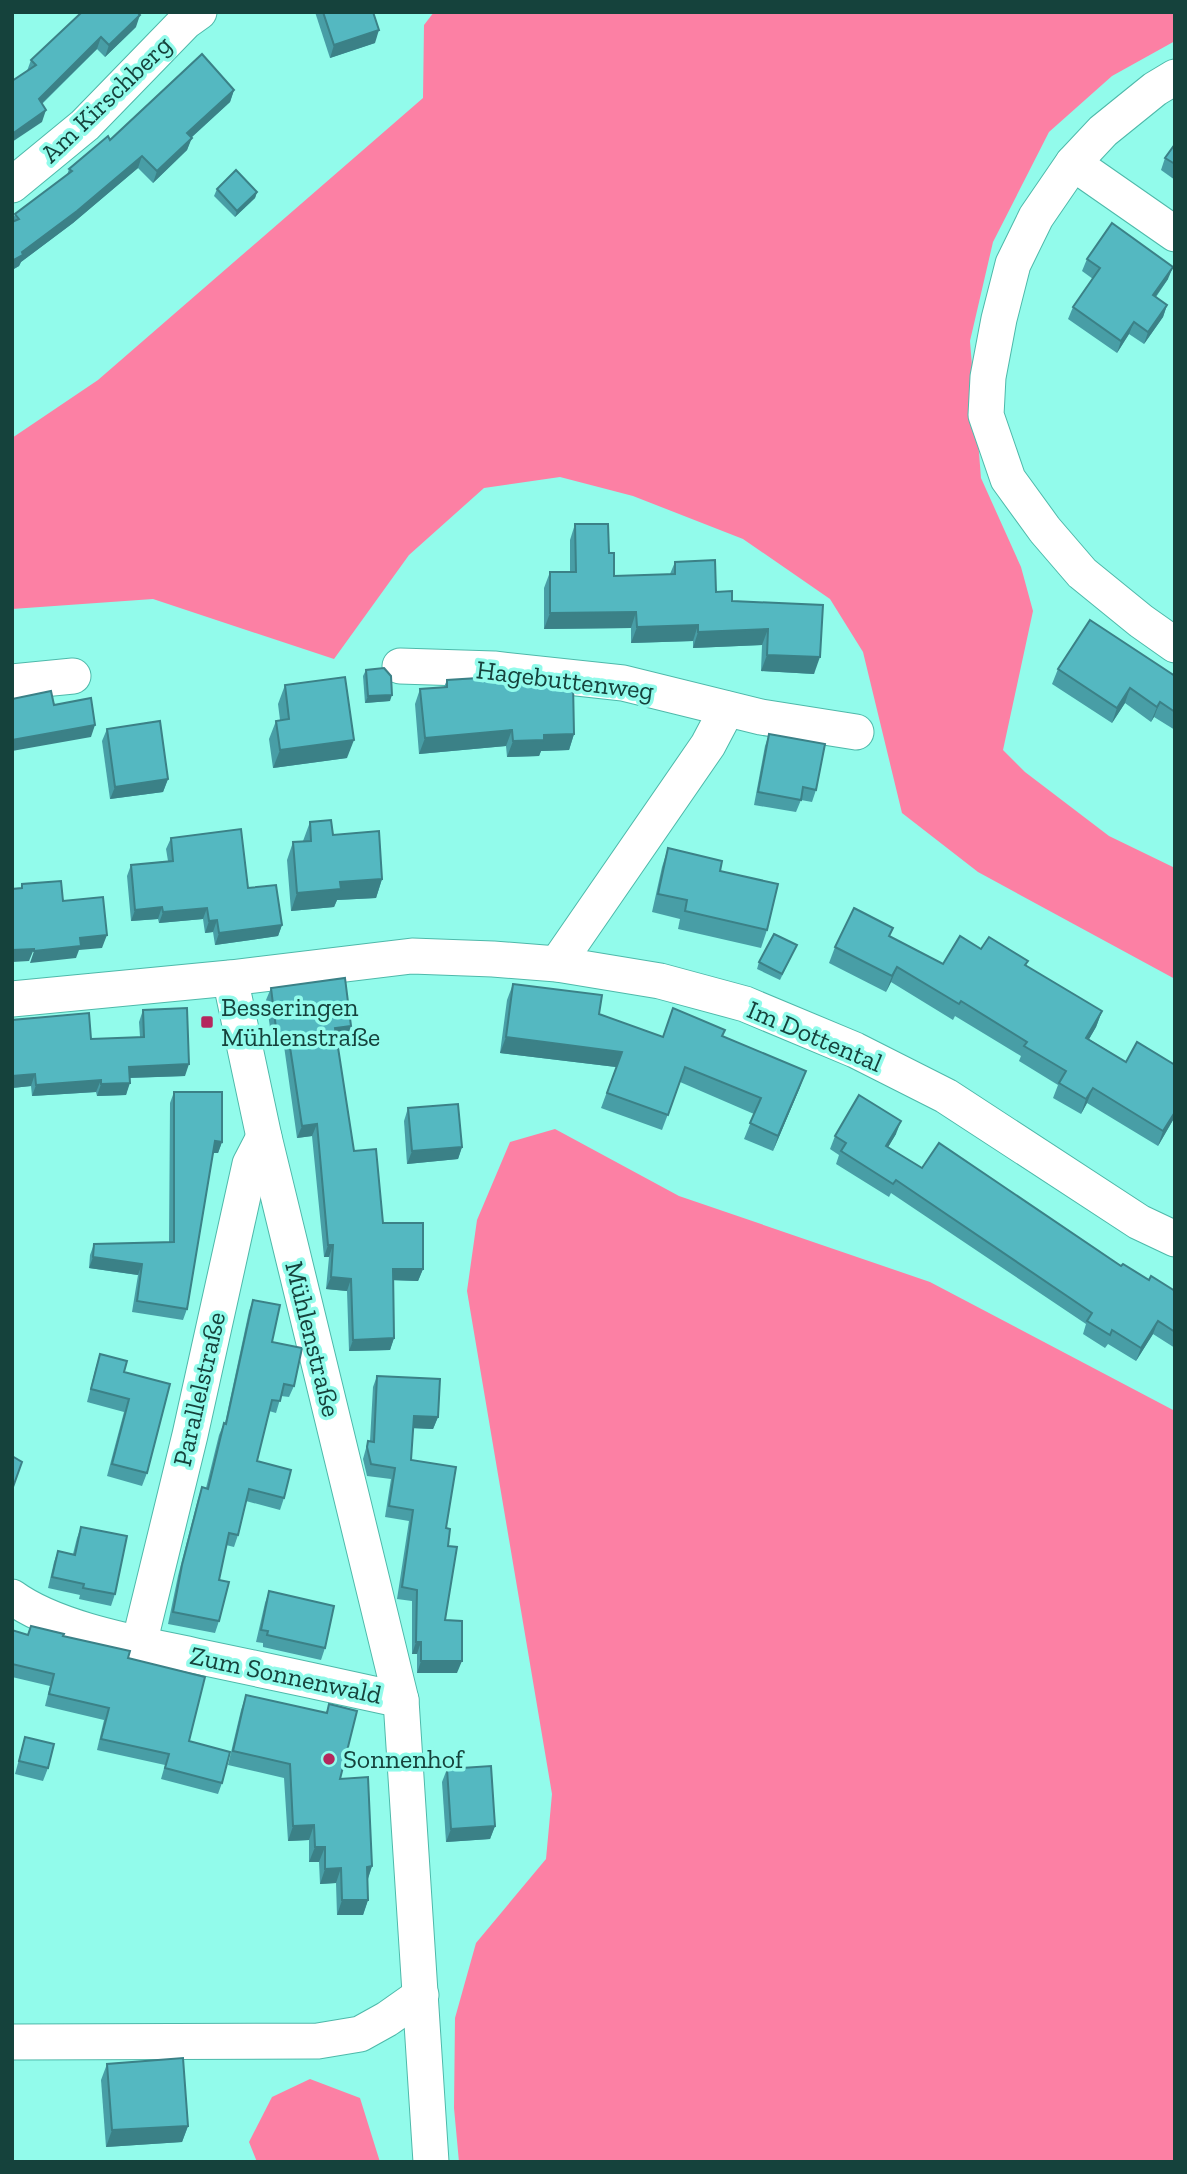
<svg xmlns="http://www.w3.org/2000/svg" width="1187" height="2174" font-family="'Zilla Slab',serif">
<rect width="100%" height="100%" fill="#92fbeb"/>
<g fill="#fc80a4">
<path d="M434,12H1175V41L1112,76L1049,132L993,242L970,341L981,478L1021,567L1033,611L1003,750L1025,772L1109,836L1175,868V979L978,872L902,813L863,652L830,599L743,539L633,496L560,477L484,488L409,555L334,659L153,599L12,609V438L98,380L423,98L424,25Z"/>
<path d="M555,1129L679,1196L930,1282L1175,1411V2162H459L454,2108L455,2018L476,1943L546,1859L552,1794L467,1291L477,1220L510,1142Z"/>
<path d="M310,2079L360,2098L380,2162H257L249,2142L272,2097Z"/>
</g>
<g fill="none" stroke-linecap="round" stroke-linejoin="round">
<defs>
<g id="minor">
<path d="M1175,77L1155,89L1103,131L1073,163L1036,217L1013,264L999,319L988,377L986,415L1008,479L1045,530L1082,573L1141,621L1175,645"/>
<path d="M1073,163L1175,234"/>
<path d="M12,185L85,125L185,22L199,12"/>
<path d="M400,666L494,669L623,683L761,717L856,732"/>
<path d="M12,682L73,676"/>
<path d="M557,964L708,745L727,709"/>
<path d="M230,978L264,1137L401,1700L431,2162"/>
<path d="M12,999L230,978L412,956L493,959L557,964L660,981L745,1004L855,1050L946,1096L1139,1222L1175,1239"/>
<path d="M12,1597C57,1630 141,1644 196,1656C264,1670 333,1685 401,1700"/>
<path d="M139,1644L190,1435L250,1164L264,1137"/>
<path d="M12,2042L318,2041L360,2034L387,2019L421,1995"/>
</g>
</defs>
<use href="#minor" stroke="#4eb9aa" stroke-width="37"/>
<use href="#minor" stroke="#fff" stroke-width="35"/>
</g>
<g fill="#489ea6">
<path d="M315,12H373L375,43L330,58Z"/>
<path d="M136,27L105,57L97,49L42,104V122L27,71L31,60Z"/>
<path d="M234,90L230,102L191,138L187,150L153,183L138,168L73,223L21,262L19,266L12,270V222L15,214L67,175L69,169L110,140Z"/>
<path d="M1175,144V180L1161,170L1165,158Z"/>
<path d="M217,189L257,192L255,198L235,217L214,196Z"/>
<path d="M1087,259L1168,279L1156,297L1167,305L1163,317L1144,344L1129,334L1117,353L1068,319L1073,307L1093,279L1082,271Z"/>
<path d="M575,524L609,553L614,576L670,574L675,562L716,592L732,601L823,605L814,674L761,671L762,645L693,648V641L631,643V628L544,629V588L550,572H570V540Z"/>
<path d="M1058,669L1175,676V730L1154,717L1151,722L1125,703L1112,723L1052,684Z"/>
<path d="M366,670L390,701L365,703L363,676Z"/>
<path d="M447,680L511,685L574,734L569,750L541,751L539,756L507,757L506,746L419,754L415,704L420,689L444,687Z"/>
<path d="M285,685L347,758L273,768L269,739L276,721L280,720L278,704Z"/>
<path d="M107,729L168,779L163,792L110,799L102,741Z"/>
<path d="M769,734L816,790L812,802L801,800L796,812L754,805L765,746Z"/>
<path d="M310,822L333,835L382,879L376,898L337,900L334,907L291,911L287,860L293,842L303,841Z"/>
<path d="M171,838L248,888L282,925L278,936L215,945L213,932L205,933L203,919L159,923L158,919L131,921L127,876L131,865L168,861L166,849Z"/>
<path d="M668,848L720,871L767,930L761,948L678,929L680,919L652,912L662,867Z"/>
<path d="M890,937L943,964L981,949L1028,961L1026,966L1102,1011L1096,1027L1089,1039L1126,1062L1175,1065V1121L1173,1120L1158,1146L1087,1103L1081,1114L1053,1098L1058,1085L1019,1061L1021,1056L955,1016L953,1020L891,982L886,992L829,963L835,947Z"/>
<path d="M797,945L780,980L757,969L759,962Z"/>
<path d="M513,984L663,1037L722,1036L800,1087L773,1151L744,1139L754,1114L680,1082L662,1130L601,1108L616,1067L500,1053L507,1000Z"/>
<path d="M271,988L347,1038L336,1039L354,1151L383,1223L423,1269L418,1281L393,1280L394,1338L390,1350L349,1351L347,1291L326,1289L329,1257H324L312,1136L297,1138L284,1046L273,1048L266,1000Z"/>
<path d="M143,1010L185,1076L130,1078L126,1095L97,1096L96,1092L32,1096L31,1086L12,1088L91,1039L140,1037L139,1022Z"/>
<path d="M174,1092L222,1142L218,1153H213L187,1309L183,1320L132,1312L138,1275L89,1268L90,1255L94,1244L169,1242L170,1103Z"/>
<path d="M408,1108L462,1147L458,1159L407,1164L404,1121Z"/>
<path d="M896,1134L888,1147L922,1168L1149,1280L1175,1291V1348L1153,1334L1136,1361L1108,1344L1105,1348L1083,1334L1086,1324L891,1193L889,1197L836,1164L839,1155L830,1149L835,1136Z"/>
<path d="M253,1300L272,1342L294,1386L289,1397L281,1396L276,1413L269,1411L257,1461L284,1498L280,1510L246,1501L238,1535L234,1547L226,1545L219,1580V1621L215,1633L168,1624L178,1576L198,1499L202,1487L206,1488L219,1435L224,1423H225L249,1311Z"/>
<path d="M100,1354L124,1372L147,1473L142,1486L107,1476L124,1412L87,1402L96,1367Z"/>
<path d="M377,1376L438,1417L433,1429L413,1428L411,1460L446,1528L448,1546L445,1620L457,1673H417V1654H412V1601L397,1599L409,1521L385,1517L391,1479L367,1476L363,1459L368,1441H370L373,1387Z"/>
<path d="M81,1527L115,1594L111,1606L79,1599L80,1595L48,1588L54,1562L58,1551L73,1554L77,1538Z"/>
<path d="M269,1591L325,1648L321,1660L263,1647V1643L256,1642L265,1603Z"/>
<path d="M31,1626L128,1658L222,1783L218,1794L161,1779L165,1765L97,1750L104,1720L45,1706L50,1686L12,1677V1630L27,1635Z"/>
<path d="M246,1695L326,1713L329,1704L340,1779L372,1866L368,1879V1900L363,1915H337L336,1883L320,1884L319,1862H309V1840L288,1841L284,1778L228,1765L241,1710Z"/>
<path d="M25,1737L48,1768L43,1781L15,1774Z"/>
<path d="M447,1769L495,1826L490,1839L446,1842L442,1782Z"/>
<path d="M107,2064L188,2126L182,2142L106,2147L101,2080Z"/>
</g>
<g fill="#3b8187">
<path d="M140,15L136,27L105,57L109,45Z"/>
<path d="M379,30L375,43L330,58L334,45Z"/>
<path d="M101,37L97,49L34,111L39,99Z"/>
<path d="M234,90L230,102L183,145L187,133Z"/>
<path d="M46,110L42,122L12,142V134Z"/>
<path d="M192,138L187,150L153,183L157,171Z"/>
<path d="M142,156L138,168L73,223L21,262L19,266L12,270V261L22,252Z"/>
<path d="M257,192L255,198L235,217L237,211Z"/>
<path d="M1173,267L1168,279L1148,307L1153,295Z"/>
<path d="M1167,305L1163,317L1144,344L1148,332Z"/>
<path d="M1134,322L1129,334L1117,353L1121,341Z"/>
<path d="M636,612L631,628L544,629L550,613Z"/>
<path d="M698,625L693,641L631,643L637,627Z"/>
<path d="M768,629L762,645L693,648L698,632Z"/>
<path d="M767,655L820,657L814,674L761,671Z"/>
<path d="M1130,688L1125,703L1112,723L1117,708Z"/>
<path d="M392,695L390,701L365,703L368,696Z"/>
<path d="M1160,702L1154,717L1151,722L1157,707Z"/>
<path d="M95,725L91,737L12,751V740Z"/>
<path d="M512,730L506,746L419,754L425,738Z"/>
<path d="M574,734L569,750L541,751L539,756L507,757L513,741L544,735Z"/>
<path d="M354,740L347,758L273,768L280,750Z"/>
<path d="M168,779L163,792L110,799L115,787Z"/>
<path d="M382,879L376,898L337,900L334,907L291,911L297,893L340,882Z"/>
<path d="M162,907L158,919L131,921L135,910Z"/>
<path d="M207,908L203,919L159,923L163,912Z"/>
<path d="M217,920L213,932L205,933L209,921Z"/>
<path d="M282,925L278,936L215,945L219,933Z"/>
<path d="M107,935L102,948L79,950L76,958L30,963L34,951L80,938Z"/>
<path d="M34,949L29,961L12,962V950Z"/>
<path d="M897,967L891,982L886,992L892,976Z"/>
<path d="M1102,1011L1096,1027L1081,1053L1086,1038Z"/>
<path d="M351,1026L347,1038L330,1040L335,1028Z"/>
<path d="M288,1034L284,1046L273,1048L277,1036Z"/>
<path d="M506,1037L622,1052L616,1067L500,1053Z"/>
<path d="M189,1064L185,1076L125,1078L129,1067Z"/>
<path d="M806,1071L800,1087L773,1151L778,1136Z"/>
<path d="M35,1074L31,1086L12,1088V1076Z"/>
<path d="M101,1080L96,1092L32,1096L36,1085Z"/>
<path d="M130,1083L126,1095L97,1096L101,1084Z"/>
<path d="M1093,1088L1087,1103L1081,1114L1086,1099Z"/>
<path d="M1175,1112L1173,1120L1158,1146L1163,1131Z"/>
<path d="M901,1121L896,1134L881,1159L886,1146Z"/>
<path d="M317,1124L312,1136L297,1138L302,1126Z"/>
<path d="M215,1141L222,1142L218,1153H211Z"/>
<path d="M462,1147L458,1159L407,1164L412,1151Z"/>
<path d="M328,1245H333L329,1257H324Z"/>
<path d="M93,1257L142,1264L138,1275L89,1268Z"/>
<path d="M393,1269H423L418,1281L388,1280Z"/>
<path d="M331,1277L351,1279L347,1291L326,1289Z"/>
<path d="M1158,1321L1153,1334L1136,1361L1141,1348Z"/>
<path d="M394,1338L390,1350L349,1351L353,1340Z"/>
<path d="M414,1416L438,1417L433,1429L410,1428Z"/>
<path d="M416,1642H421L417,1654H412Z"/>
<path d="M421,1661H462L457,1673H417Z"/>
<path d="M314,1825L309,1840L288,1841L293,1826Z"/>
<path d="M495,1826L490,1839L446,1842L451,1829Z"/>
<path d="M315,1847H325L319,1862H309Z"/>
<path d="M372,1866L367,1881V1867Z"/>
<path d="M341,1868L336,1883L320,1884L325,1869Z"/>
<path d="M342,1900H368L363,1915H337Z"/>
<path d="M188,2126L182,2142L106,2147L112,2130Z"/>
</g>
<g fill="#54b8c1" stroke="#3b8187" stroke-width="2">
<path d="M82,12H137L140,15L109,45L101,37L39,99L46,110L12,134V81L36,65L31,60Z"/>
<path d="M323,12H373L379,30L334,45Z"/>
<path d="M202,54L234,90L187,133L192,138L157,171L142,156L77,211L22,252L23,255L12,261V222L19,219L15,214L72,171L69,169L108,136L110,140Z"/>
<path d="M1175,144V164L1165,158Z"/>
<path d="M236,170L257,192L237,211L217,189Z"/>
<path d="M1112,223L1173,267L1153,295L1167,305L1148,332L1134,322L1121,341L1073,307L1100,268L1087,259Z"/>
<path d="M575,524H608L609,553H614V576L675,574V562L715,560L716,592L732,591V601L823,605L820,657L767,655L768,629L698,632V625L637,627L636,612L550,613V572H576Z"/>
<path d="M1090,620L1175,676V712L1160,702L1157,707L1130,688L1117,708L1058,669Z"/>
<path d="M384,668L391,676L392,695L368,696L366,670Z"/>
<path d="M511,676V685L573,683L574,734L544,735V740L513,741L512,730L425,738L420,689L447,687V680Z"/>
<path d="M345,677L354,740L280,750L276,721L289,719L285,685Z"/>
<path d="M51,691L54,705L91,698L95,725L12,740V699Z"/>
<path d="M160,721L168,779L115,787L107,729Z"/>
<path d="M769,734L825,744L816,790L803,787L801,800L758,792Z"/>
<path d="M331,820L333,835L379,831L382,879L340,882L341,889L297,893L293,842L311,841L310,822Z"/>
<path d="M241,829L248,888L276,885L282,925L219,933L217,920L209,921L207,908L163,912L162,907L135,910L131,865L173,861L171,838Z"/>
<path d="M668,848L722,861L720,871L778,884L767,930L685,911L687,900L658,894Z"/>
<path d="M61,881L63,901L103,897L107,935L80,938L81,946L34,951V949L12,950V889L22,888V884Z"/>
<path d="M854,908L893,928L889,936L943,964L960,936L981,949L989,937L1028,961L1025,965L1102,1011L1086,1038L1126,1062L1137,1042L1175,1065V1112L1163,1131L1093,1088L1086,1099L1059,1083L1066,1071L1024,1046L1027,1042L961,1001L959,1004L897,967L892,976L835,947Z"/>
<path d="M774,934L797,945L782,974L759,962Z"/>
<path d="M345,978L351,1026L335,1028L354,1151L376,1149L383,1223H423V1269H393L394,1338L353,1340L351,1279L331,1277L333,1245H328L317,1124L302,1126L288,1034L277,1036L271,988Z"/>
<path d="M513,984L602,995L599,1014L663,1037L673,1008L725,1030L722,1036L806,1071L778,1136L750,1123L761,1098L685,1067L668,1115L607,1093L622,1052L506,1037Z"/>
<path d="M187,1008L189,1064L129,1067L130,1083L101,1084V1080L36,1085L35,1074L12,1076V1020L89,1013L91,1039L144,1037L143,1010Z"/>
<path d="M174,1092H222V1142L215,1141L187,1309L137,1301L142,1264L93,1257L94,1244L174,1242Z"/>
<path d="M859,1095L901,1121L886,1146L922,1168L939,1143L1121,1266L1123,1264L1149,1280L1151,1276L1175,1291V1332L1158,1321L1141,1348L1112,1330L1110,1335L1087,1321L1092,1313L896,1180L893,1184L841,1151L846,1143L835,1136Z"/>
<path d="M458,1104L462,1147L412,1151L408,1108Z"/>
<path d="M253,1300L280,1305L272,1342L302,1348L294,1386L284,1384L280,1401L272,1400L257,1461L291,1470L284,1498L249,1489L238,1535L229,1533L219,1580L229,1582L219,1621L173,1612L182,1565L202,1487L208,1489L224,1423L226,1424Z"/>
<path d="M100,1354L127,1361L124,1372L170,1384L147,1473L112,1464L129,1399L91,1389Z"/>
<path d="M377,1376L440,1379L438,1417L414,1416L411,1460L456,1467L446,1528L450,1529L448,1546L457,1547L445,1620L462,1621V1661H421V1642H416L417,1590L402,1587L413,1510L389,1506L395,1468L371,1464L367,1447L368,1441L374,1442Z"/>
<path d="M12,1456L22,1462L13,1487L12,1486Z"/>
<path d="M81,1527L127,1536L115,1594L83,1588L84,1584L52,1577L58,1551L75,1555Z"/>
<path d="M269,1591L334,1606L325,1648L267,1635L268,1631L261,1630Z"/>
<path d="M31,1626L64,1634L63,1636L130,1651L128,1658L205,1677L189,1741L230,1752L222,1783L165,1768L169,1754L101,1739L109,1708L49,1694L54,1674L12,1664V1630L28,1635Z"/>
<path d="M246,1695L327,1713L329,1704L357,1711L340,1779L368,1777L372,1866L367,1867L368,1900H342L341,1868L325,1869V1847H315L314,1825L293,1826L290,1764L233,1751Z"/>
<path d="M25,1737L54,1744L48,1768L19,1761Z"/>
<path d="M491,1766L495,1826L451,1829L447,1769Z"/>
<path d="M183,2058L188,2126L112,2130L107,2064Z"/>
</g>
<g fill="#b4275d" stroke="#92fbeb" stroke-width="2.5">
<rect x="200" y="1015" width="14" height="14" rx="3.5"/>
<circle cx="329" cy="1759" r="7"/>
</g>
<g text-anchor="middle" stroke-width="7" stroke-linejoin="round" paint-order="stroke">
<g font-size="26" fill="#15423c" stroke="#92fbeb">
<text transform="translate(106 99) rotate(-44)" y="9">Am Kirschberg</text>
<text transform="translate(565 680) rotate(7)" y="9">Hagebuttenweg</text>
<text transform="translate(815 1036) rotate(23)" y="9">Im Dottental</text>
<text transform="translate(313 1339) rotate(76)" y="9">Mühlenstraße</text>
<text transform="translate(199 1389) rotate(-77)" y="9">Parallelstraße</text>
<text transform="translate(286 1675) rotate(12)" y="9">Zum Sonnenwald</text>
</g>
<g font-size="26" fill="#15423c" stroke="#92fbeb" text-anchor="start">
<text x="221" y="1016">Besseringen<tspan x="221" dy="30">Mühlenstraße</tspan></text>
<text x="343" y="1768">Sonnenhof</text>
</g>
</g>
<rect width="1187" height="2174" fill="none" stroke="#15423c" stroke-width="28"/>
</svg>
